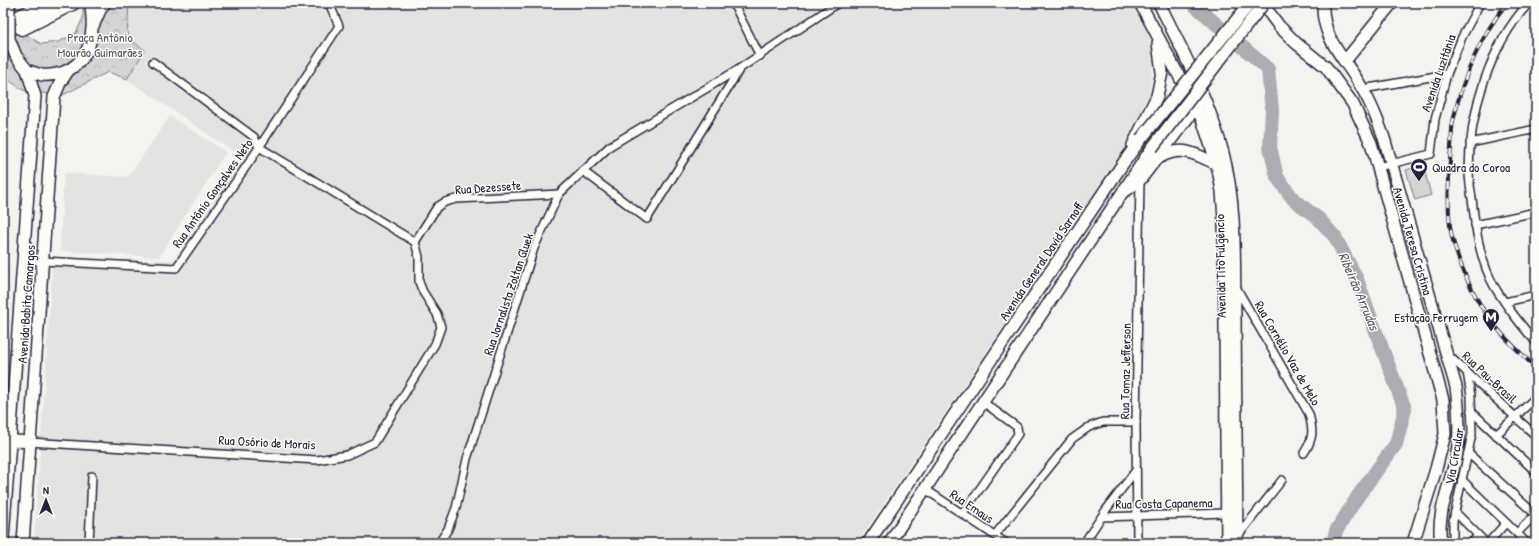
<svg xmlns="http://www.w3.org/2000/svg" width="1539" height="546" font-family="'Patrick Hand',sans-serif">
<defs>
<pattern id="park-crowns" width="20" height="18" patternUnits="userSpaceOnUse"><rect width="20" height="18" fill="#d5d4d5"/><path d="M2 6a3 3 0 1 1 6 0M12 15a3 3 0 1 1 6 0" fill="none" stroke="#b7b6b8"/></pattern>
</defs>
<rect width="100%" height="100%" fill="#f4f3ef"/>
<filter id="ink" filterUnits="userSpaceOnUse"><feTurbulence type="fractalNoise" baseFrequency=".025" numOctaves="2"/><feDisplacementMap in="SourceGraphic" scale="8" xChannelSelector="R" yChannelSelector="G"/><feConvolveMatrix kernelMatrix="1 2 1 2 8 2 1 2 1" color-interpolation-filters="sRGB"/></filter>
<g filter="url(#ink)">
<g fill="#e4e3e2">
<path d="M129,3H1132L1155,47L1147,115L857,543H34L53,259L174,260L243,158L127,79L145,50L127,38Z"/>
<path d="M170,116L226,152L159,257L60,251L64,173L128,177Z"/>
</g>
<path fill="#d5d4d5" stroke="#7c7b88" d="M1423,165L1431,195L1415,200L1406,170Z"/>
<path fill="url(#park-crowns)" stroke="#7c7b88" d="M3,3H16V12L25,34L41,44L58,42L76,33L83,18V3H129L127,38L145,50L127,79L108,72L61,96L23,90L3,76Z"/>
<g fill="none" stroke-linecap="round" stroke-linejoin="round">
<path stroke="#acacb2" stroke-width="14" d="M1192,3L1268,69L1272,111L1270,147L1277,177L1294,200L1318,218L1335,237L1357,279L1373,324L1405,409L1396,444L1358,496L1336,531L1333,543"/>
<defs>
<g id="street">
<path d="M733,3L760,56"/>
<path d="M1529,3C1489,46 1469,114 1469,171C1469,183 1472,196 1473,207C1476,234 1481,263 1494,286C1504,303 1523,328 1536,342"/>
<path d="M153,62L254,137L259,147L415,242"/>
<path d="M1363,89L1447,74"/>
<path d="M1470,143L1536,129"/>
<path d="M1378,167L1431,154L1435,119L1447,74L1462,37L1480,3"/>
<path d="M583,171L647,219L739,70"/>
<path d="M1475,225L1536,212"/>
<path d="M415,242L437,207L445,202L456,199L559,194"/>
<path d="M23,260L176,268L250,161L339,26L329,3"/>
<path d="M1236,287L1309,414C1313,430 1314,438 1304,453"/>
<path d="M1505,302L1536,295"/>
<path d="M1448,355L1536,436"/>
<path d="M1471,411L1536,472"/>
<path d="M1496,435L1535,398"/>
<path d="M29,442L317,460L347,455L375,442L435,344L441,327L437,314L423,292L419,282V257L415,242"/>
<path d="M1468,453L1536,515"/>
<path d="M1462,480L1527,543"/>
<path d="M925,489L1006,543"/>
<path d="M1455,512L1486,543"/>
<path d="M963,513L1018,434L1017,427L983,402"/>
<path d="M1102,517L1227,513"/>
<path d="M1517,533L1535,515"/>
<path d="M995,535L1072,439L1089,427L1103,422H1136"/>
<path d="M1237,537L1282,480"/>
<path d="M89,543L92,476"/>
<path d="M439,543L448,529L456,508L467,459L534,248L559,194L610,146L739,69L838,3"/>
<path d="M1084,543L1106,510L1136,470"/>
<path d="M1137,543L1136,422L1140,180"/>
<path d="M1453,543V521L1472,434L1471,396L1467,372"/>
<path d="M1472,543L1478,535"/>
<path d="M1488,543L1506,523"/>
</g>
<g id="secondary">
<path d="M1140,3L1202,119L1217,164L1222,191L1224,219L1227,543"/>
<path d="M1159,3C1183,52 1209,100 1223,153C1237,207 1234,264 1235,319C1236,393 1237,468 1237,543"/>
<path d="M1264,3L1265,7L1279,26L1296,43L1326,67L1353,104L1371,143L1375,157L1443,400L1445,434L1436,469L1413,543"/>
<path d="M1323,3C1321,40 1347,60 1363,90C1372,105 1378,121 1384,138L1456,387C1459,410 1461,434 1456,458C1450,486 1436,514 1441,543"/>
<path d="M93,26L101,8L105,3"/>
<path d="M1345,61L1392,3"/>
<path d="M27,70C32,72 37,74 42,75C72,77 91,57 92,28C93,20 91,11 91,3"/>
<path d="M1133,145L1157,96L1162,72L1158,43"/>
<path d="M1160,157C1183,145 1194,154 1217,164"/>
<path d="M1127,190L1140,180L1200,102"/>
<path d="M3,440L29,442"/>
<path d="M3,538L35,96L27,70"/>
<path d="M23,543L54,97L60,83L68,71"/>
<path d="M868,543L1124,162L1141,139"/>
<path d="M889,543L1152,148"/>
</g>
<g id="highway">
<path d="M20,17L48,3"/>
<path d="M22,28L72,3"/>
</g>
</defs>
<use href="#street" stroke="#22223b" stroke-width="10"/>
<use href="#secondary" stroke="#22223b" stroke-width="14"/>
<use href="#highway" stroke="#22223b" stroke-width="17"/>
<use href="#street" stroke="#fdfcf7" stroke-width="7"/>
<use href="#secondary" stroke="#fdfcf7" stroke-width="11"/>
<use href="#highway" stroke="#fdfcf7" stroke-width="14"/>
<defs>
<path id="rail" d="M1507,3C1481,35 1463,77 1454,117C1451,127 1452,138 1451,147C1449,173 1447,200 1450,226C1453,248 1465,277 1476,297C1490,325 1514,347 1536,368"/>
</defs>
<use href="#rail" stroke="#22223b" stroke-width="4"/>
<use href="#rail" stroke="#fdfcf7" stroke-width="2.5" stroke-dasharray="8" stroke-linecap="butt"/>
<defs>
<g id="secondary-bridge">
<path d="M9,3V39L16,56L27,70"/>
<path d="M1141,139L1250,3"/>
<path d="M1152,148L1264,3"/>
</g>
</defs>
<use href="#secondary-bridge" stroke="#22223b" stroke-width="14" stroke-linecap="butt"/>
<use href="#secondary-bridge" stroke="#fdfcf7" stroke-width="11"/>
</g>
</g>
<defs>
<symbol id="stadium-pin" viewBox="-11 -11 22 30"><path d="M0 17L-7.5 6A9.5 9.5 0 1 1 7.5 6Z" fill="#22223b" stroke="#fdfcf7"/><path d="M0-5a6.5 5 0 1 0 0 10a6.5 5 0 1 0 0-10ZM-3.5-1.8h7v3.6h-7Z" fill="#fff"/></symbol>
<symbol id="metro-pin" viewBox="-11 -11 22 30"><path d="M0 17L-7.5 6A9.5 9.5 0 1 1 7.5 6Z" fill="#22223b" stroke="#fdfcf7"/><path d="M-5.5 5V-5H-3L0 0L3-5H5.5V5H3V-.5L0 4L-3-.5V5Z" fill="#fff"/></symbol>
</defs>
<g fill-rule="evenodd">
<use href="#stadium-pin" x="1409" y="157" width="20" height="27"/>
<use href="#metro-pin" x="1481" y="307" width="20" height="27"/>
</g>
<g text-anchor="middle" stroke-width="3" stroke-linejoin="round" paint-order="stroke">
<g font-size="13" fill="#585769" stroke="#fdfcf7">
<text x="100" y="42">Praça Antônio<tspan x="100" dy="15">Mourão Guimarães</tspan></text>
</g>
<g font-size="13" fill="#22223b" stroke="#fdfcf7">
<text transform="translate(1438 73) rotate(-71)" y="5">Avenida Luzitânia</text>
<text transform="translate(488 187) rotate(-4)" y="5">Rua Dezessete</text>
<text transform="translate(212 193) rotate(-55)" y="5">Rua Antônio Gonçalves Neto</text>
<text transform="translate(1413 241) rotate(74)" y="5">Avenida Teresa Cristina</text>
<text transform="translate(1041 261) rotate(-56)" y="5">Avenida General David Sarnoff</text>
<text transform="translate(1220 266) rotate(-91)" y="5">Avenida Tito Fulgêncio</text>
<text transform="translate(508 294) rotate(-71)" y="5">Rua Jornalista Zoltan Gluek</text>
<text transform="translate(26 304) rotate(-86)" y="5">Avenida Babita Camargos</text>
<text transform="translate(1288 353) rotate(60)" y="5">Rua Cornélio Vaz de Melo</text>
<text transform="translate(1125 371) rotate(-89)" y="5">Rua Tomaz Jefferson</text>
<text transform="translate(1490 377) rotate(43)" y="5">Rua Pau-Brasil</text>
<text transform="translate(267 442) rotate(3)" y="5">Rua Osório de Morais</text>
<text transform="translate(1454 456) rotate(-80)" y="5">Via Circular</text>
<text transform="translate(1164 503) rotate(-1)" y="5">Rua Costa Capanema</text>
<text transform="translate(972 506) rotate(34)" y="5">Rua Emaus</text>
</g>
<g font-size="13" fill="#22223b" stroke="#fdfcf7" text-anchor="start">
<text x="1432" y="172">Quadra do Coroa</text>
<text x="1478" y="322" text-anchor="end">Estação Ferrugem</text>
</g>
<g font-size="14" font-style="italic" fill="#59596b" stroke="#fdfcf7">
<text transform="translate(1359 291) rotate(67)" y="5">Ribeirão Arrudas</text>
</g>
</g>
<rect width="1539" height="546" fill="none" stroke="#fdfcf7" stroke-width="16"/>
<rect x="8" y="8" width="1523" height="530" fill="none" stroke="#22223b" stroke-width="1.5" filter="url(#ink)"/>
<g transform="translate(46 500)" stroke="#fdfcf7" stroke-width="3" paint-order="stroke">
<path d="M0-3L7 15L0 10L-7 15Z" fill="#22223b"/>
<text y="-6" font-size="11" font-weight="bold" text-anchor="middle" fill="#22223b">N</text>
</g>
</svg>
